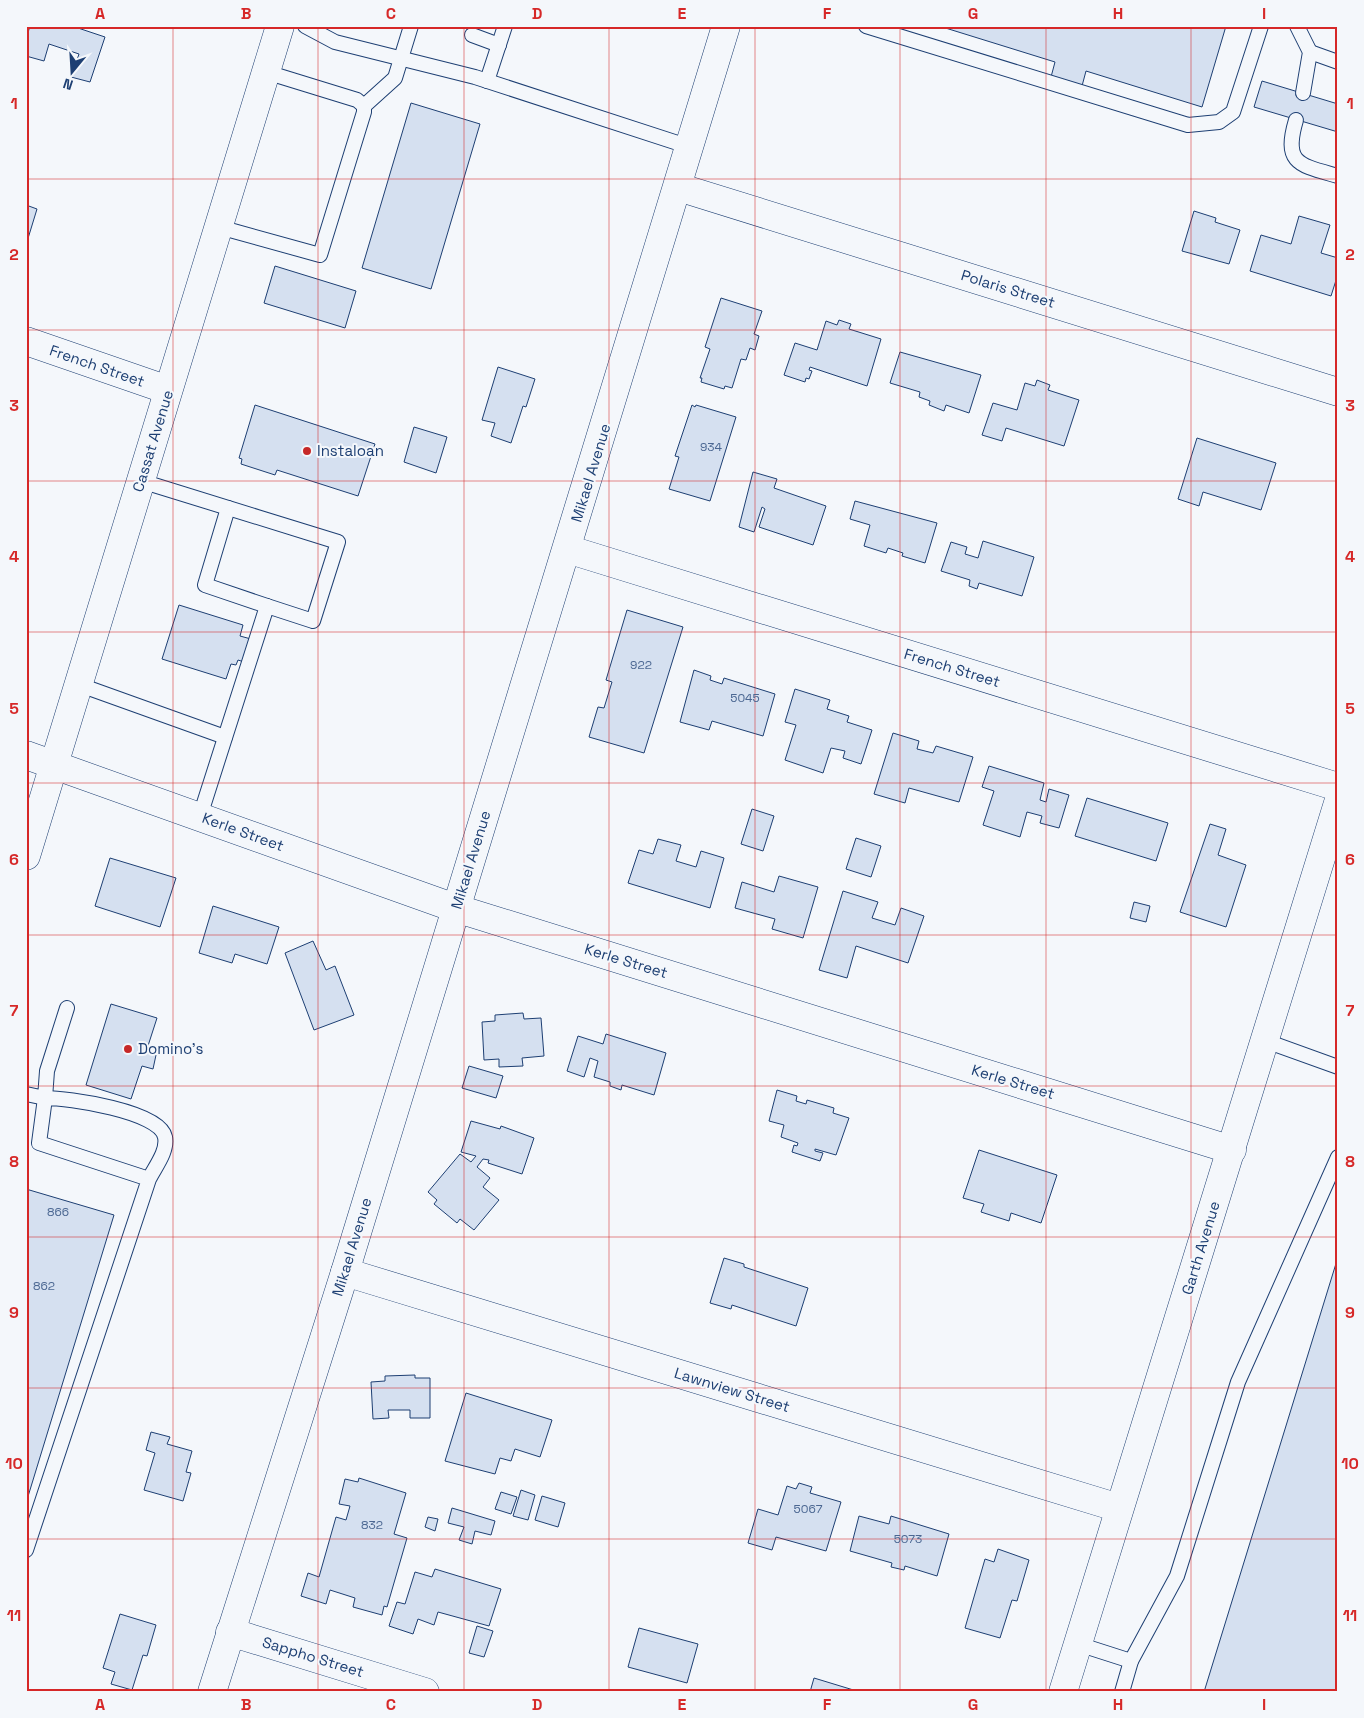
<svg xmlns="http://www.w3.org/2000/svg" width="1364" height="1718" font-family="'Space Grotesk',sans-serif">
<rect width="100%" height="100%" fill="#f4f7fb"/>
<g fill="#d5e0f0" stroke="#1d3f73">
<path d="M30,26H72L105,37L90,82L71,77L79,54L49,44L44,61L26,56V39Z"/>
<path d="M939,26H1226L1202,107L1086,71L1082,86L1051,77L1055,62Z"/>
<path d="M1262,81L1338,104V132L1254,107Z"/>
<path d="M411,103L480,124L431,289L362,268Z"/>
<path d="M26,205L37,209L26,245Z"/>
<path d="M1194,211L1216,218L1215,222L1240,230L1229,264L1182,251Z"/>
<path d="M1299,216L1330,225L1321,253L1338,258V274L1331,296L1250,271L1261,235L1291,244Z"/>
<path d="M275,266L356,291L345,328L264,303Z"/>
<path d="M721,298L762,311L754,334L759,336L755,350L750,348L746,360L741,359L732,388L725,386L724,389L701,382L702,378H700L710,349L705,347Z"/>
<path d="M839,320L851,324L849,329L881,339L867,386L810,367L809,370L812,371L809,379L806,378L805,382L784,375L795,343L817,350L826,321L837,325Z"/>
<path d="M900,352L981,375L969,413L946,405L944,411L929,405L930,401L919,397L920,392L890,383Z"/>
<path d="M498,367L535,379L526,407L523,406L511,443L491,436L495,423L482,420Z"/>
<path d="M1037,380L1050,385L1048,390L1079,400L1064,446L1006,428L1002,441L982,435L993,403L1017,410L1025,383L1035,386Z"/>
<path d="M255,405L375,444L358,496L277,470L275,475L241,464L242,459L239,458Z"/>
<path d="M692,405L695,407L696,405L736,417L710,501L669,489L679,457L675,456Z"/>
<path d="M414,427L447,437L436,473L404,462Z"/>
<path d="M1197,438L1276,463L1261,510L1203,492L1199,506L1178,499Z"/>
<path d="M753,472L777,479L774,488L826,506L813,545L759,527L765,509L762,507L754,532L739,527Z"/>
<path d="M855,501L937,523L925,563L902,556L903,553L888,548L886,553L864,546L870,525L850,519Z"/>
<path d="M983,541L1034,557L1022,596L979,583L977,589L969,586L970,580L941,571L951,542L967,547L965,554L978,558Z"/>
<path d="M179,605L243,625L240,636L251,639L244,662L238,660L236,665L231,664L226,679L162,659Z"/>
<path d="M627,610L683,627L644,753L589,737L598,707L604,708L612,682L606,680Z"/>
<path d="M694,670L711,676L710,680L722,684L724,678L775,694L763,736L712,721L709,730L680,722Z"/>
<path d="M795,689L830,700L827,709L849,716L847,722L872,730L861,764L843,758L845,751L831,748L823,773L785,760L796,725L785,722Z"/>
<path d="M893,733L919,741L917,749L933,753L936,746L973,757L959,802L909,788L905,803L874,794Z"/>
<path d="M989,766L1044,783L1040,800L1046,802L1049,789L1069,795L1059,828L1040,823L1042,816L1027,812L1020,837L983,825L994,791L982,787Z"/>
<path d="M1087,798L1168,823L1156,861L1075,836Z"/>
<path d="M752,809L774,816L763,851L741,844Z"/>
<path d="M1210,824L1226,829L1218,855L1246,865L1226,927L1180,912Z"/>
<path d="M856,838L881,846L871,877L846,869Z"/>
<path d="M658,839L681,845L676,861L696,867L701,851L724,858L710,908L628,883L639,850L653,854Z"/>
<path d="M110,858L176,878L160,927L95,906Z"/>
<path d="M779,876L818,887L803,938L772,929L775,919L735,908L742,882L774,892Z"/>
<path d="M843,891L878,902L872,918L895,925L901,908L924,916L908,963L856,946L847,978L819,970Z"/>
<path d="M1134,902L1150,906L1146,922L1130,918Z"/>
<path d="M213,906L279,927L267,964L235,954L232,963L199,953Z"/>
<path d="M313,941L326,970L335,966L354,1015L314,1030L285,953Z"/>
<path d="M111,1004L157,1018L146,1052L156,1055L153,1069L142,1066L131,1099L86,1085Z"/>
<path d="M523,1013L524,1019L541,1018L544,1056L522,1058L523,1066L499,1067V1059L484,1060L482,1022L495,1021V1015Z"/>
<path d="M606,1034L666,1053L654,1095L622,1085L621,1090L610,1086V1082L594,1077L598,1061L590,1058L584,1077L567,1071L578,1036L603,1044Z"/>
<path d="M469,1066L503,1076L496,1098L462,1088Z"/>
<path d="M777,1090L797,1096L796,1101L806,1104L807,1100L834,1108L833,1113L849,1118L836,1155L815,1149V1151L823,1153L820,1161L792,1152L794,1145L797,1146L798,1143L781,1137L784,1125L769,1121Z"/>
<path d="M471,1121L500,1129L501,1126L534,1138L522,1174L488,1163L489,1160L483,1159L477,1167L490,1178L483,1187L499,1200L474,1230L460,1219L457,1223L434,1204L437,1200L428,1192L460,1154L471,1162L476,1156L461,1152Z"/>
<path d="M979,1150L1057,1175L1041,1223L1011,1213L1009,1221L981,1212L984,1204L963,1198Z"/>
<path d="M26,1189L114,1215L26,1503Z"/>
<path d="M1338,1257V1692H1204Z"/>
<path d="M724,1258L744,1264V1267L808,1288L796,1326L732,1305L731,1309L710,1303Z"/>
<path d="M415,1375V1378H430V1418H410V1410H388L389,1418L373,1419L371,1382L385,1381V1376Z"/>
<path d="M466,1393L552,1420L540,1457L515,1449L511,1461L500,1458L495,1474L445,1461Z"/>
<path d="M151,1432L170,1437L167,1444L192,1451L186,1472L191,1473L183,1501L144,1490L155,1453L146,1450Z"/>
<path d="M359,1478L406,1493L394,1534L407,1538L387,1607L384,1606L382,1615L353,1607L355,1598L330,1590L326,1604L301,1596L308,1573L319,1577L336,1517L346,1520L350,1506L339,1504L345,1479L358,1482Z"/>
<path d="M799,1483L812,1487L810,1493L841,1502L826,1551L776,1537L772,1550L748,1543L758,1509L778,1515L787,1486L796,1489Z"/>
<path d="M521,1490L535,1495L528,1520L513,1516Z"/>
<path d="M501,1492L517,1497L511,1514L495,1509Z"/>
<path d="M542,1496L565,1503L558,1527L535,1520Z"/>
<path d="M452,1508L495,1521L491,1535L475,1531L472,1544L459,1540L464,1527L448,1523Z"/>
<path d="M859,1516L889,1524L891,1516L949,1534L937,1576L905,1566L904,1570L891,1567L892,1563L850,1551Z"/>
<path d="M428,1517L438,1519L435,1531L425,1527Z"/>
<path d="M998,1549L1029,1560L1017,1601L1012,1600L1000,1638L965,1628L985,1559L994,1562Z"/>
<path d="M435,1569L501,1589L489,1626L438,1612L434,1625L418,1619L413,1634L389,1626L397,1602L405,1604L415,1572L432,1577Z"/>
<path d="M120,1614L156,1625L147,1656L143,1655L132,1690L111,1684L115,1672L103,1668Z"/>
<path d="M477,1626L493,1631L484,1657L469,1653Z"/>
<path d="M639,1628L698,1644L687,1683L628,1667Z"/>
<path d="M814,1678L860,1692H810Z"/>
</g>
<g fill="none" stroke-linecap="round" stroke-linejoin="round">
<defs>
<g id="service">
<path d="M305,26L335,42L475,77L690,147"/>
<path d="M866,26L1188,125L1219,122L1233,112L1261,26"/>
<path d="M1297,26L1310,52L1303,93"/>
<path d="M472,35L499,45"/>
<path d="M1310,52L1338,62"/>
<path d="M487,81L505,26"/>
<path d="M364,106L395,78L411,26"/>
<path d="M1296,120C1283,164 1299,165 1338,176"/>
<path d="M219,227L320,255L364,112V106L357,100L266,72"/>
<path d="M141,481L338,542L313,621L267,606L200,816"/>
<path d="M228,508L205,585L267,606"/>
<path d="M80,685L225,737"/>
<path d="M1266,1041L1338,1067"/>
<path d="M26,1094L45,1098L47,1071L67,1008"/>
<path d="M26,1550L149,1179C155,1167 168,1151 165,1137C160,1111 68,1098 45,1098L39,1143L149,1179"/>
<path d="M1078,1644L1131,1661"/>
<path d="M1122,1692L1131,1661L1177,1576L1238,1382L1338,1157"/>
</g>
<g id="minor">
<path d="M678,187L1338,392"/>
<path d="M26,341L168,390"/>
<path d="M567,549L1338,787"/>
<path d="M26,755L455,908L1232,1150"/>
<path d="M345,1272L1119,1508"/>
<path d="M230,1632L425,1692"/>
<path d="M212,1692L345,1272L726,26"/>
<path d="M1063,1692L1338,803"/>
</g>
<path id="primary" d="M26,856L280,26"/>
</defs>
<use href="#service" stroke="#1d3f73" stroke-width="16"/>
<use href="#minor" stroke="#1d3f73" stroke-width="29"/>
<use href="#primary" stroke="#1d3f73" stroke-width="29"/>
<use href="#service" stroke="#f4f7fb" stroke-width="14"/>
<use href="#minor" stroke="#f4f7fb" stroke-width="28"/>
<use href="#primary" stroke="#f4f7fb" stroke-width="28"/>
</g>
<path fill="none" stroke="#d62828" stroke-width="1" stroke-opacity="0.55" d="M173,26V1692M318,26V1692M464,26V1692M609,26V1692M755,26V1692M900,26V1692M1046,26V1692M1191,26V1692M26,179H1338M26,330H1338M26,481H1338M26,632H1338M26,783H1338M26,935H1338M26,1086H1338M26,1237H1338M26,1388H1338M26,1539H1338"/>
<g fill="#c62828" stroke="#f4f7fb" stroke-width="2">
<circle cx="307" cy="451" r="5"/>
<circle cx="128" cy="1049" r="5"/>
</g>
<g text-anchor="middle" stroke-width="4" stroke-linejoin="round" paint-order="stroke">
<g font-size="12" fill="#4b6792">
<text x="711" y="451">934</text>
<text x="641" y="669">922</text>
<text x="745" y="702">5045</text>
<text x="58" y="1216">866</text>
<text x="44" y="1290">862</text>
<text x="808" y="1513">5067</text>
<text x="372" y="1529">832</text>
<text x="908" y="1543">5073</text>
</g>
<g font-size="15" fill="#1d3f73" stroke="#f4f7fb">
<text transform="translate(1008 289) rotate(17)" y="5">Polaris Street</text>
<text transform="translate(97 366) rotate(19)" y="5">French Street</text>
<text transform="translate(153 441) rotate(-73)" y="5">Cassat Avenue</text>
<text transform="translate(591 473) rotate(-73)" y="5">Mikael Avenue</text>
<text transform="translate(952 668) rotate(17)" y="5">French Street</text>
<text transform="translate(243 832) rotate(20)" y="5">Kerle Street</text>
<text transform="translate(471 860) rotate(-73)" y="5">Mikael Avenue</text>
<text transform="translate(626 961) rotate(17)" y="5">Kerle Street</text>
<text transform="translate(1013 1082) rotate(17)" y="5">Kerle Street</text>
<text transform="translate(352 1247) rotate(-73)" y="5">Mikael Avenue</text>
<text transform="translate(1201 1248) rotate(-73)" y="5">Garth Avenue</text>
<text transform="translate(732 1390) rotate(17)" y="5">Lawnview Street</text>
<text transform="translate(313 1657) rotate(17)" y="5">Sappho Street</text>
</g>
<g font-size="15" fill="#1d3f73" stroke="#f4f7fb" text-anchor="start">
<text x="317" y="456">Instaloan</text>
<text x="138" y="1054">Domino's</text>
</g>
</g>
<rect width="1364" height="1718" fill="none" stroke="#f4f7fb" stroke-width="55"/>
<g transform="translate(72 72) rotate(198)" stroke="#f4f7fb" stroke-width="4" paint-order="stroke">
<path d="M0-4L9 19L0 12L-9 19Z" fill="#1d3f73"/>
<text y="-8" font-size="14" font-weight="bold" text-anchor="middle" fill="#1d3f73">N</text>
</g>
<rect x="28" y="28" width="1308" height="1662" fill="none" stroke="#d62828" stroke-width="2"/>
<g font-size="16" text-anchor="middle" font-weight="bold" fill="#d62828">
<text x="100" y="19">A</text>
<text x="246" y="19">B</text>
<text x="391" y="19">C</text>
<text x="537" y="19">D</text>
<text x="682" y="19">E</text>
<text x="827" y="19">F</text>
<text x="973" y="19">G</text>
<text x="1118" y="19">H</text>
<text x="1264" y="19">I</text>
<text x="14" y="109">1</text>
<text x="1350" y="109">1</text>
<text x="14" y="260">2</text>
<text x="1350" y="260">2</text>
<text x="14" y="411">3</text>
<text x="1350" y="411">3</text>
<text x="14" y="562">4</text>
<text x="1350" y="562">4</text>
<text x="14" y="714">5</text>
<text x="1350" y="714">5</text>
<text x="14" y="865">6</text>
<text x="1350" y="865">6</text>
<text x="14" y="1016">7</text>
<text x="1350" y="1016">7</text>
<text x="14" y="1167">8</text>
<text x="1350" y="1167">8</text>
<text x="14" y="1318">9</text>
<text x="1350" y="1318">9</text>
<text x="14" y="1469">10</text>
<text x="1350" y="1469">10</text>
<text x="14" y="1621">11</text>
<text x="1350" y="1621">11</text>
<text x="100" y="1710">A</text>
<text x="246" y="1710">B</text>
<text x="391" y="1710">C</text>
<text x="537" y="1710">D</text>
<text x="682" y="1710">E</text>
<text x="827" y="1710">F</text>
<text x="973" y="1710">G</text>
<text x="1118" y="1710">H</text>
<text x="1264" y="1710">I</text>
</g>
</svg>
